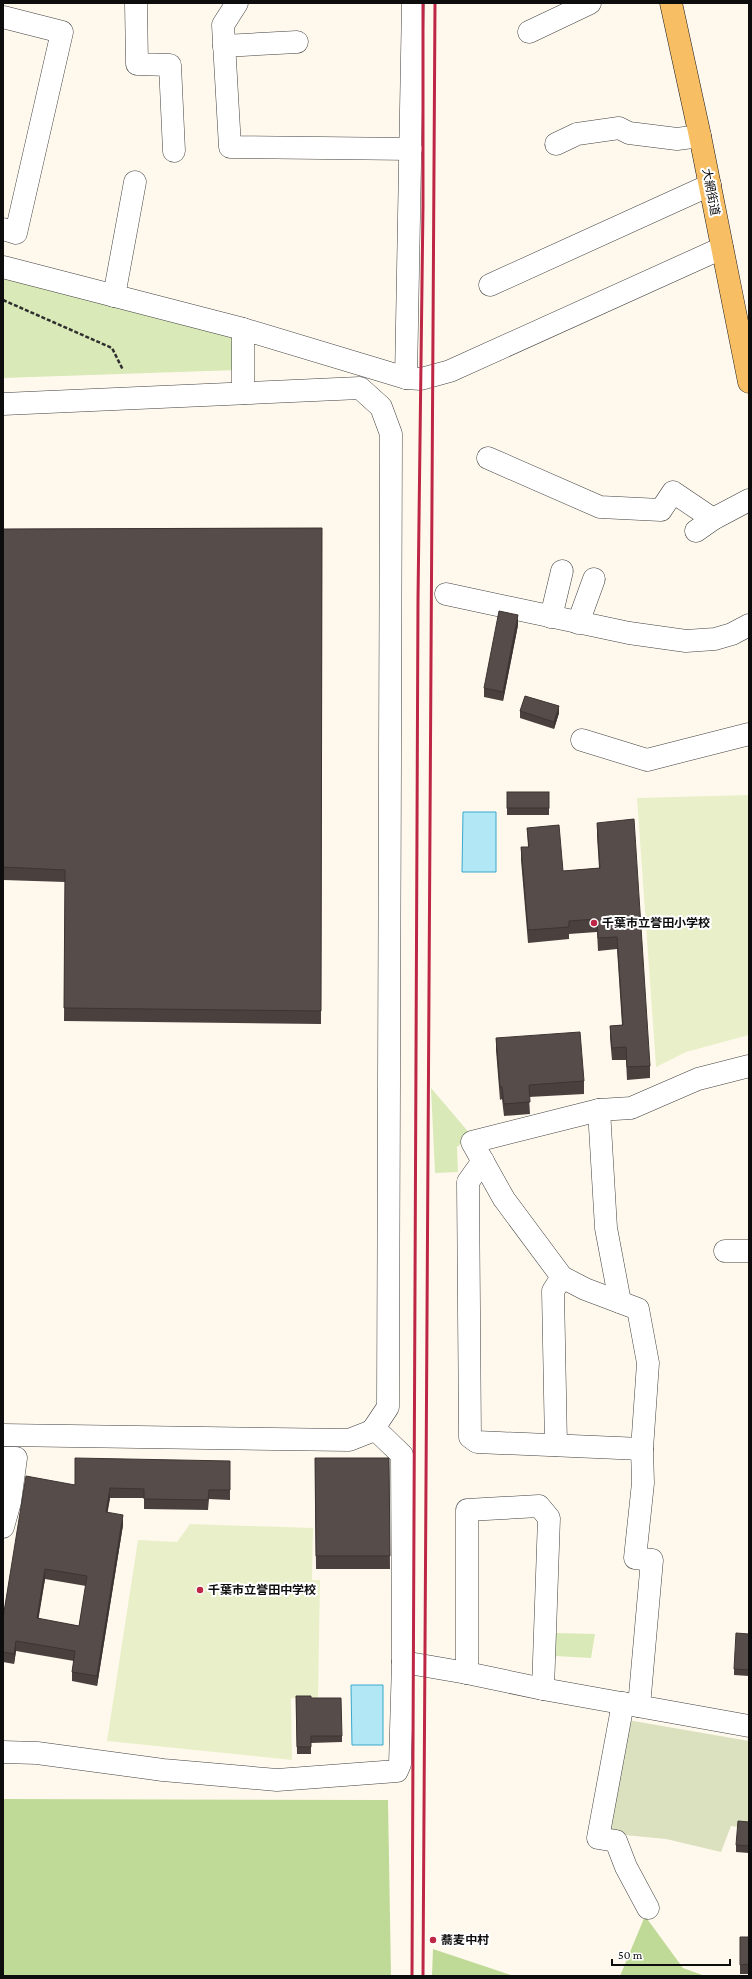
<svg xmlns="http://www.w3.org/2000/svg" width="752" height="1979" font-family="'Crimson Pro','Noto Sans JP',serif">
<rect width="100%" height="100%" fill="#fff9ed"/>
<g fill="#d9e9b7">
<path d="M3,274L236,338L237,370L3,378Z"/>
<path d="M431,1088L471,1135L457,1147L458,1172L435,1173Z"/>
<path d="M555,1633L595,1634L591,1658L555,1656Z"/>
</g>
<g fill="#bfda97">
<path d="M3,1799L388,1800L391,1976H3Z"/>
<path d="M645,1916L683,1968L705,1976H620Z"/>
<path d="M433,1949L514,1976H432Z"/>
</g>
<path fill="#dbe0bf" d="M616,1718L749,1741V1828L731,1826L721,1852L666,1839L604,1833Z"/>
<g fill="#e9f0c9">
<path d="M749,795V1035L686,1052L656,1067L637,798Z"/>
<path d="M190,1524L313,1528L312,1580H320L318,1699L291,1698L292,1760L107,1741L138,1540L177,1542Z"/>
</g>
<g fill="#b2e7f6" stroke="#3aa8cd">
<path d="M463,812H496V872H462Z"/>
<path d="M351,1685H383V1745H352Z"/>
</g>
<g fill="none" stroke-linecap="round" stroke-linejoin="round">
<defs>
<g id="minor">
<path d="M136,3L137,64L170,65L174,151"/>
<path d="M237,3L223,25L230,147L411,149"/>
<path d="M3,17L62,32L16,233L3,229"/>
<path d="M529,32L590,3"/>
<path d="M224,46L297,42"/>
<path d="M556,144L577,134L619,128L629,133L677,139L700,136"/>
<path d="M3,267L243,329L406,378L421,379L450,371L722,248"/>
<path d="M490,285L710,185"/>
<path d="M114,296L135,182"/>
<path d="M243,329V393"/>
<path d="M406,378L413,3"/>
<path d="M3,404L360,388L381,407L391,434L388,1407L372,1431L349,1440L3,1435"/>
<path d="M488,458L600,507L661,510L673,492L713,519"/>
<path d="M696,531L713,519L749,500"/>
<path d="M446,594L629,633L686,641L715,639L732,634L749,625"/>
<path d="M551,617L562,571"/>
<path d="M578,623L594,579"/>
<path d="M582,740L647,760L749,734"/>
<path d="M599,1110L606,1228L620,1302"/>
<path d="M483,1161L468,1182L470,1437L477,1442L642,1449"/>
<path d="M725,1251H749"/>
<path d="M556,1445L553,1291L562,1277"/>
<path d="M3,1458H16L10,1502L3,1527"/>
<path d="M403,1662L467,1673L543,1689L749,1726"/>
<path d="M467,1673V1510L539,1506L549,1518L543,1689"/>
<path d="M623,1703L598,1838L616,1841L626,1867L648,1908"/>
<path d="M639,1706L652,1560L635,1558L643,1483L642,1449L648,1363L638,1309L585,1289L562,1277L504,1199L472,1142L599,1110L631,1108L698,1079L749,1066"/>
<path d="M3,1752L37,1753L163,1770L277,1780L397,1771L400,1764L403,1662L402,1455L374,1428"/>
</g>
<path id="major" d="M671,3L700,136L749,382"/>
</defs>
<use href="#minor" stroke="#404040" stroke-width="23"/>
<use href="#major" stroke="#1e1e1e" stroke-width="23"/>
<path stroke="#2f2f2f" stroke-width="2.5" stroke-dasharray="4 2" stroke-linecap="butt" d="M3,300L112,348L123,370"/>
<use href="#minor" stroke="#fff" stroke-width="22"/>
<use href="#major" stroke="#f8be64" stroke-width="22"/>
<g stroke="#bd2644" stroke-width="3">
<path d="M412,1976L418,599L423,205V3"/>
<path d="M423,1976L435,3"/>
</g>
</g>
<g fill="#4a413f" fill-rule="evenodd">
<path d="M322,528L321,1024L64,1021L65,882L3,880V529Z"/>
<path d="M518,625L503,701L484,697V688Z"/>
<path d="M520,711L559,713L554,729L520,718Z"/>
<rect x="507" y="792" width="42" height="23"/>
<path d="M597,823L650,1066V1078L627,1080L626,1060H612L610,1038V1026L622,1025L617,949L598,951L597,932L569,934V939L528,943L521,860V847H528L527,828L563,871L599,868L597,836Z"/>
<path d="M496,1038L584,1081V1094L529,1097L530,1114L504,1116L502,1099L500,1100L496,1050Z"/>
<path d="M315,1458H389L390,1569H316Z"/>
<path d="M230,1461V1500L209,1499L208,1510L144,1509V1498H110L107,1513L123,1525L97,1686L72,1681V1672L74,1661L16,1651L14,1664L3,1662V1618L75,1485ZM45,1579L86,1586L79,1626L38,1619Z"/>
<path d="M749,1634V1676L734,1675V1669Z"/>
<path d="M296,1696L311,1698L342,1736V1742L311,1743V1754H297Z"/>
<path d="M749,1822V1853L736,1852V1845Z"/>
<rect x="740" y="1937" width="9" height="37"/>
</g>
<g fill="#3c3533">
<path d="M518,615V625L503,701V692Z"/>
<path d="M559,706V713L554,729V722Z"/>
<path d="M110,1488V1498L106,1522V1512Z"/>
<path d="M123,1515V1525L97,1686V1676Z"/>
<path d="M45,1569V1579L37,1628V1618Z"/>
<path d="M16,1641V1651L14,1664V1654Z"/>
</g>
<g fill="#564c49" stroke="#3c3533" fill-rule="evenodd">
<path d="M322,528L321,1011L64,1008L65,870L3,867V529Z"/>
<path d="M499,611L518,615L503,692L484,688Z"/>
<path d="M525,696L559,706L554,722L520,711Z"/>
<rect x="507" y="792" width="42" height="16"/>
<path d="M634,819L650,1066L627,1067L626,1047L612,1048L610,1026L623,1025L617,937L598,938L597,919L569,921V927L528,930L521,847H529L527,828L559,825L563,871L600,868L597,823Z"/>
<path d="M580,1032L584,1081L529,1085L530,1102L504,1104L502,1087H500L496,1038Z"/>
<path d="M75,1458L230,1461V1490H209L208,1500L144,1499V1489L110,1488L106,1512L123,1515L97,1676L72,1672L75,1651L16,1641L14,1654L3,1652V1618L26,1476L75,1485ZM45,1569L87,1576L79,1626L37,1618Z"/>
<path d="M315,1458H389L390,1556H316Z"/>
<path d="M736,1633L749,1634V1670L734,1669Z"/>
<path d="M296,1696H311V1698H341L342,1736H311V1747H297Z"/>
<path d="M738,1821L749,1822V1846L736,1845Z"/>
<path d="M740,1937H749V1964L740,1965Z"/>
</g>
<g fill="#bd2644" stroke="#fff" stroke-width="1.5">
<circle cx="594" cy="923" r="4"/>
<circle cx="200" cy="1590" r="4"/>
<circle cx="433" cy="1940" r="4"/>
</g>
<g text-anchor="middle" stroke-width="4" stroke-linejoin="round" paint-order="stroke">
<g font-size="12" fill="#0d0d0d" stroke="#fff">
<text transform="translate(711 192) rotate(79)" y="4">大網街道</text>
</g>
<g font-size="12" font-weight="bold" fill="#0d0d0d" stroke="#fff" text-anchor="start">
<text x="602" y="927">千葉市立誉田小学校</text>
<text x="208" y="1594">千葉市立誉田中学校</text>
<text x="441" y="1944">蕎麦中村</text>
</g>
</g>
<rect width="752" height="1979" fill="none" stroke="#0d0d0d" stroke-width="8"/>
<path d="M612 1959v6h118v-6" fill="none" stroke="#0d0d0d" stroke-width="2"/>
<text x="618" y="1959" font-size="12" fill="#0d0d0d" stroke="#ffffff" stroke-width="3" paint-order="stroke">50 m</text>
</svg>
